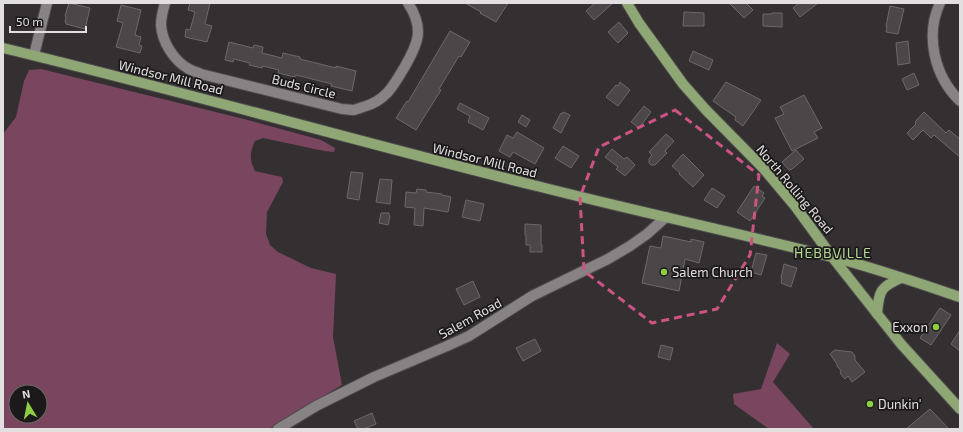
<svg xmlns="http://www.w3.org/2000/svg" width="963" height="432" font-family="'Exo 2',sans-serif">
<rect width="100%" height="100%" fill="#343032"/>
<g fill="#79455f" fill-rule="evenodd">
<path d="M41,69L248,120L321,140L335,148L334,152L324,151L263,138L255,141C250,151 249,160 255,171L282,177L283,182L267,212L266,234L270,245L278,252L311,268L336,274L333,337L342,385L269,429H3V134L16,117L24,81L29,70ZM16,392H40V416H16Z"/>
<path d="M777,343L790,354L773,382L814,429H769L734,404L733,394L761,389Z"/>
</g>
<g fill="#4b4749" stroke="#6d686a">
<path d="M69,3L90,8L85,29L66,24V22H65L66,17L65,16Z"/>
<path d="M190,3H210L205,24L212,26L207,42L185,37L186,29L190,30L195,12L188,10Z"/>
<path d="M465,3H508L496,22L480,13L481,12Z"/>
<path d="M595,3H613L594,20L586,11Z"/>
<path d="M729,3H746L753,10L744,18Z"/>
<path d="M799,3H818L800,17L793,8Z"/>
<path d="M121,5L141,10L135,35L141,37L139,45L142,46L140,53L116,47L123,23L117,21Z"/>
<path d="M890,6L904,9L898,34L886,32L887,26H886Z"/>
<path d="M684,12L704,13V26H683Z"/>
<path d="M772,13H782V27L763,26V14H772Z"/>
<path d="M619,22L628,33L618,43L608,32Z"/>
<path d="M450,31L470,42L461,57L459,56L439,89L441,90L416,130L396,118L407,101L408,102Z"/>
<path d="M908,41L910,63L898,65L896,43Z"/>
<path d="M229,42L253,48L254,45L263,47L262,53L282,58L283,53L300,57V59L336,68V66L356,71L352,91L331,86L332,84L296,75L295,77L278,73L279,70L263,66L262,68L249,65L250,63L234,59L233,62L225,60Z"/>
<path d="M693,51L713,60L709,70L689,61Z"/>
<path d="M914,73L919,85L907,90L902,79Z"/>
<path d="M620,82L630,90L618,106L606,97L616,85L618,86Z"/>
<path d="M726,82L761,100L743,126L735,120L736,117L713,101Z"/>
<path d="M804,95L822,128L814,132L818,138L792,151L775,118L784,114L780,107Z"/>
<path d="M460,103L489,118L483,130L468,122L470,116L457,109Z"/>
<path d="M644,106L651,112L639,128L631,122Z"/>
<path d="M563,112L570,115L561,133L553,128L561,113L562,114Z"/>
<path d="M924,112L946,133L949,130L960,139V157L934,135L931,138L923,130L913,140L907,133L916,124L915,122Z"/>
<path d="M522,115L530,120L526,127L518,122Z"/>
<path d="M517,132L544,148L535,164L513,152L510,157L499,151L507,135L513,138Z"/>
<path d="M666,134L674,141L665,151L667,153L655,165H651L649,163V159L652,155L649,152Z"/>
<path d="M563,146L579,156L571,168L555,158Z"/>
<path d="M612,149L624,159L627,157L635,165L625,176L616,169L618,167L605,157Z"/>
<path d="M796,150L804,159L792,169L789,170L782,162Z"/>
<path d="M683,154L704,175L693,187L679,174L680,173L672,166Z"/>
<path d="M351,172L363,173L359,200L347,198Z"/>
<path d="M380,179L392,180L390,204L376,202Z"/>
<path d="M754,186L764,193L762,196L765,198L750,221L737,212Z"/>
<path d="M712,188L725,196L717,208L704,200Z"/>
<path d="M417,189L426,190V192L442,194V195L451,197L448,212L424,208L423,226L414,225L415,208L405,207L406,192L416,193Z"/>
<path d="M466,200L484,204L480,221L462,217Z"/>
<path d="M381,213H389V215L390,216L388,225L379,223Z"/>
<path d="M525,224L541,225V245H542V252H530V245H526V235H525Z"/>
<path d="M663,236L691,242V239L704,242L699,263L685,259L679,291L642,283L650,246L661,248Z"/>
<path d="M756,253L767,255L761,275L751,272Z"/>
<path d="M784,264L797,268L791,287L781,283L782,278H781Z"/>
<path d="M473,281L480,297L464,305L456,289Z"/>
<path d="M940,308L951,315L931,345L920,338Z"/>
<path d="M960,330V351L951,344Z"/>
<path d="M535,339L541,351L523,361L516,348Z"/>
<path d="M661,345L673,348L670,360L658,357Z"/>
<path d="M835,350L852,352L855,356V360L865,372L852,382L848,376L845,379L840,373L841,371L837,366V364L830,354Z"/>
<path d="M930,409L949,429H906Z"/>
<path d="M372,413L376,424L364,429H358L354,421Z"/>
</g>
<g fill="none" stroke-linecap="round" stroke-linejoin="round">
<defs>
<g id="minor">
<path d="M165,3C163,10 161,17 161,25C162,42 174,61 189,69C192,71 197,72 201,74L342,109C346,109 350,110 354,110C357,109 360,108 363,107C385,101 393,87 404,68C418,44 425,29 408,3"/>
<path d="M940,3C925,35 934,76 960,101"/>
<path d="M34,55L47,3"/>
<path d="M278,429L316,406L374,377L447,346L469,336L532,296L608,259L630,246L647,234L666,217"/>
</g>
<g id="major">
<path d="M627,3L639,23L683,84L706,110L764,169L795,206L833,258L901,344L960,409"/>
<path d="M3,48C182,91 359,142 537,186C635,211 734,232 832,257C875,268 918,283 960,297"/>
<path d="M877,314C879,291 880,287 901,278"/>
</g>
</defs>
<use href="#minor" stroke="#4f4c4d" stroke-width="12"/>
<use href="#major" stroke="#4f4c4d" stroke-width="12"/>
<use href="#minor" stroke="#878284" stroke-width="10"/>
<use href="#major" stroke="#8fa774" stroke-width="10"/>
</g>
<path fill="none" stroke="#cc5483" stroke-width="3" stroke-dasharray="8 5" stroke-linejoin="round" d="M675,110L759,175L750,255L717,309L652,323L584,271L580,197L599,147Z"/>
<g fill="#8fcd42" stroke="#1b1919" stroke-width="1.5">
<circle cx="664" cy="272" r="4"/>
<circle cx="936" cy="327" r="4"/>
<circle cx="870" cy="404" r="4"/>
</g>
<g text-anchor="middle" stroke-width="3.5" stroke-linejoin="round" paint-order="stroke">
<g font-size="13" fill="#e2dfe0" stroke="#1b1919">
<text transform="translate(171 77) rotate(14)" y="5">Windsor Mill Road</text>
<text transform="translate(304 86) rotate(14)" y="5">Buds Circle</text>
<text transform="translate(485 160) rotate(14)" y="5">Windsor Mill Road</text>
<text transform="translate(795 189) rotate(50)" y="5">North Rolling Road</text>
<text transform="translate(470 318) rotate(-29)" y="5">Salem Road</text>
</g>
<g font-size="13" fill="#e2dfe0" stroke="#1b1919" text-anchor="start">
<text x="672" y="277">Salem Church</text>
<text x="928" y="332" text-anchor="end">Exxon</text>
<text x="878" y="409">Dunkin'</text>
</g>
<g font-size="14" letter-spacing="1" fill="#b6da95" stroke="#1b1919">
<text x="833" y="258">HEBBVILLE</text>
</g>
</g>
<rect width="963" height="432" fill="none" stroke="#e2dfe0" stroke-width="8"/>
<g transform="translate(28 404) rotate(350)"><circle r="19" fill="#1b1919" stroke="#6b6869"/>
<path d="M0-3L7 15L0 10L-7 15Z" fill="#8fcd42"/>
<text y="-6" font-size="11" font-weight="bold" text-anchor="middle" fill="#e2dfe0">N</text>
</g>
<path d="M10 26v6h76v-6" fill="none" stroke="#e2dfe0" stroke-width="2"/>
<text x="16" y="26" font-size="12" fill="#e2dfe0" stroke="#1b1919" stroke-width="3" paint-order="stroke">50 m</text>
</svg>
